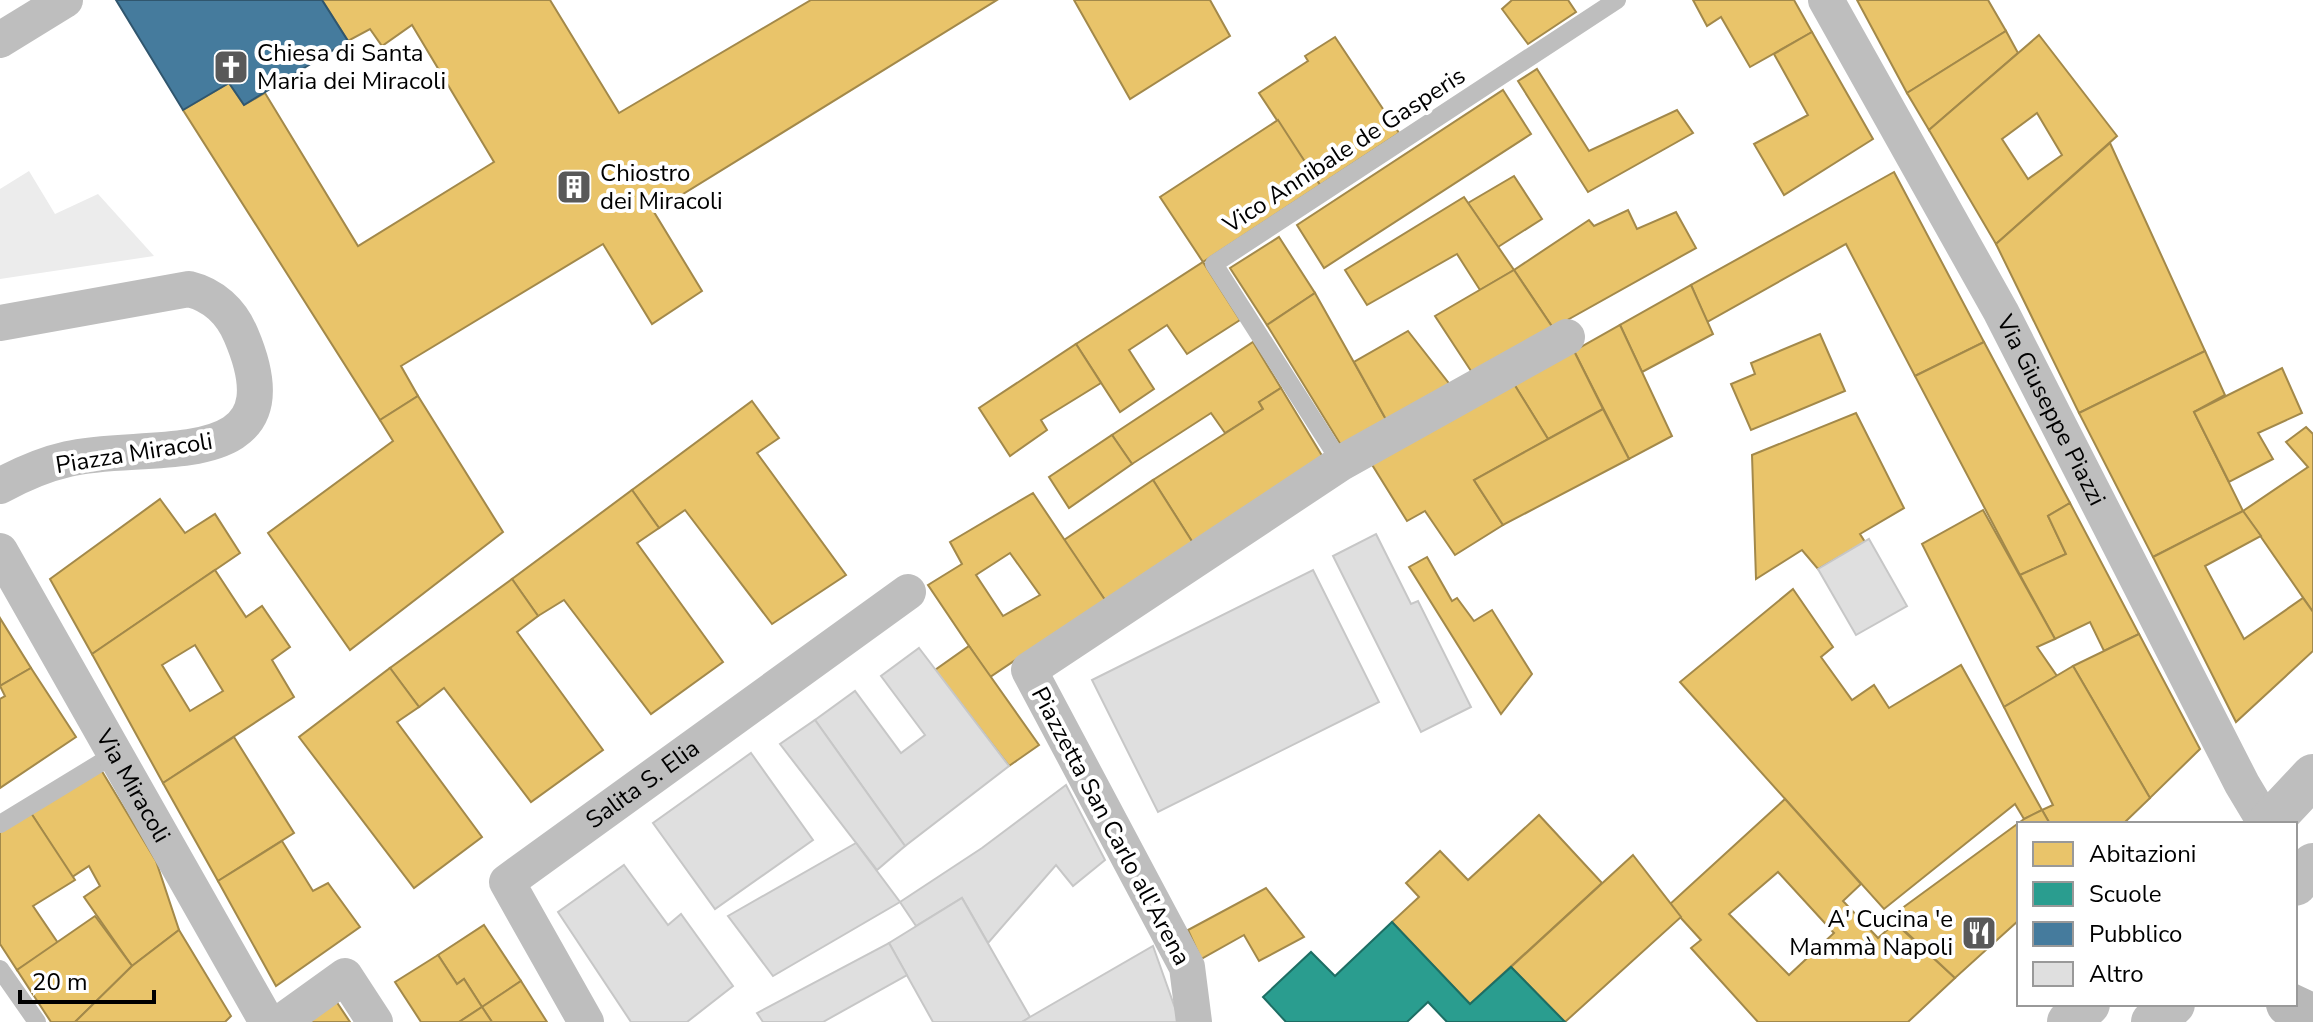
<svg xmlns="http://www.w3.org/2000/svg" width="2313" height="1022" font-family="'Nunito Sans',sans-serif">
<rect width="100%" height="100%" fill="#fff"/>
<path fill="#ececec" d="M29,171L55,214L98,194L154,256L0,279V189Z"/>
<g fill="#e9c46a" stroke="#a3894a" stroke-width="2" fill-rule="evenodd">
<path d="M322,0H550L619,113L811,0H997L654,212L702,291L652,324L603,244L401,366L418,396L380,420L183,110L229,83L244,105L265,93L358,246L494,162L412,25L382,46L370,29L348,41Z"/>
<path d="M1074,0H1210L1230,36L1130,99Z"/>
<path d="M1568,0L1576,12L1528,44L1502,9L1512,0Z"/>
<path d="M1693,0H1794L1812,32L1750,67L1721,17L1707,26Z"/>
<path d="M1857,0H1988L2006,31L1907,93Z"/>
<path d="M2006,31L2018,53L1929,130L1907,93Z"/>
<path d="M1812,32L1873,139L1784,195L1754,144L1808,115L1774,54Z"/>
<path d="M2039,35L2117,136L1996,244L1929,130ZM2037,113L2062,155L2028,179L2002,139Z"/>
<path d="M1335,37L1399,133L1320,185L1259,93L1308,61L1305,56Z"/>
<path d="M1537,69L1589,151L1677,110L1693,133L1588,192L1518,81Z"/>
<path d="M1503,90L1531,134L1324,268L1297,225Z"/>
<path d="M1278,120L1320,185L1203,262L1160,197Z"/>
<path d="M2110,143L2205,351L2079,413L1996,244Z"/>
<path d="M1894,172L1984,342L1915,376L1846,244L1707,322L1691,285Z"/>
<path d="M1514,176L1542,219L1498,247L1468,203Z"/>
<path d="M1464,197L1514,270L1480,290L1457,254L1367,305L1345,270Z"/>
<path d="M1628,210L1637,229L1676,212L1696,248L1553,328L1514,270L1589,220L1594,226Z"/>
<path d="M1279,237L1315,293L1267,325L1230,268Z"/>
<path d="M1203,262L1240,320L1187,354L1167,325L1129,350L1154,389L1120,412L1076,344Z"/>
<path d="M1514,270L1553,328L1473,374L1435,316Z"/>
<path d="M1691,285L1713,334L1642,372L1620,325Z"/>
<path d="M1315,293L1388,423L1344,450L1267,325Z"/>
<path d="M1620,325L1672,436L1629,459L1574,351Z"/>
<path d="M1408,331L1451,386L1388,423L1354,362Z"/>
<path d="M1820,334L1845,391L1751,430L1731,384L1755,374L1751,363Z"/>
<path d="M1253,342L1281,388L1259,402L1263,409L1225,433L1211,413L1132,464L1112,435Z"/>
<path d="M1984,342L2070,503L2048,516L2066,554L2020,575L1915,376Z"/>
<path d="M1076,344L1101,383L1041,420L1047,430L1010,456L979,408Z"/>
<path d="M1574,351L1603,409L1548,439L1514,384Z"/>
<path d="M2205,351L2225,395L2194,412L2243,511L2153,557L2079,413Z"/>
<path d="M2282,368L2302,413L2258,433L2273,459L2229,482L2194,412Z"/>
<path d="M1514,384L1548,439L1474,480L1503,525L1455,555L1425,511L1407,521L1371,463Z"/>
<path d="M1281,388L1324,459L1193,543L1153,480L1263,409L1259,402Z"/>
<path d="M418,396L503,532L350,650L268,533L393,441L380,420Z"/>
<path d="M752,401L779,438L757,453L846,575L772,624L685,510L659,528L632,490Z"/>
<path d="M1603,409L1629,459L1503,525L1474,480Z"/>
<path d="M1856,413L1904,508L1860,534L1865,542L1818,569L1802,550L1756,579L1752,455Z"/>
<path d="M2306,427L2313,434V612L2243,511L2308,467L2286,442Z"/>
<path d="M1112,435L1132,464L1069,508L1049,477Z"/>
<path d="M1153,480L1193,543L1105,600L1064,540Z"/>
<path d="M632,490L659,528L637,543L723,662L651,714L564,600L538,616L512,579Z"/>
<path d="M1033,493L1105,600L990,677L928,585L962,564L950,542ZM1010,553L1040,595L1003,616L976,575Z"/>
<path d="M160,499L185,533L215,514L240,553L92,654L50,579Z"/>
<path d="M2070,503L2139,634L2104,651L2090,622L2055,639L2020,575L2066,554L2048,516Z"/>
<path d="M1983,510L2055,639L2037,647L2057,676L2004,707L1922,544Z"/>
<path d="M2243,511L2261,536L2205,566L2244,639L2303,598L2313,612V651L2236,722L2153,557Z"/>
<path d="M1427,557L1452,601L1457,598L1474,621L1492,610L1532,674L1501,714L1409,567Z"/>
<path d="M215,570L246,617L262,606L290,647L272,660L294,697L163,783L92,654ZM195,645L223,691L190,711L162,665Z"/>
<path d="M512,579L538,616L517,632L603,750L531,802L444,688L419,707L390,668Z"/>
<path d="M1793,589L1833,647L1821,657L1852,700L1874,685L1889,708L1961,665L2042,810L2024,819L2015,804L1884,909L1680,682Z"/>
<path d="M0,618L31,668L0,686Z"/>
<path d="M2139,634L2200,749L2150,798L2073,666Z"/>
<path d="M969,646L1039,745L1009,766L935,670Z"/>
<path d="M2073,666L2150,798L2123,824H2050L2042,810L2053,805L2004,707Z"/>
<path d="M31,668L76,737L0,788V699L5,696L0,686Z"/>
<path d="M390,668L419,707L397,722L482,837L414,888L299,737Z"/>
<path d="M234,737L294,833L218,881L163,783Z"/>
<path d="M100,768L156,861L179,930L132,966L84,897L100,886L89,866L72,877L29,810Z"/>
<path d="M1785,799L1861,884L1843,901L1878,938L1895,923L1955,978L1908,1022H1758L1691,948L1701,940L1669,905ZM1778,872L1834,933L1789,975L1729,914Z"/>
<path d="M29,810L75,880L33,906L58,943L17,970L0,944V828Z"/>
<path d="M2042,810L2050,824H2019V920L1955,978L1890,917L2024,819Z"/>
<path d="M1539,815L1602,883L1470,1004L1392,922L1419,897L1406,883L1440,851L1468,880Z"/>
<path d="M282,841L313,891L328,883L360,927L276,986L218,881Z"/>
<path d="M1633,855L1681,917L1565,1022L1511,967Z"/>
<path d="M1266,888L1304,937L1259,961L1244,935L1201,959L1188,930Z"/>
<path d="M95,916L132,966L75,1022H51L17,970Z"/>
<path d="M484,925L521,981L482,1007L464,979L457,984L438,955Z"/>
<path d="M179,930L231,1016L225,1022H75L132,966Z"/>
<path d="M438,955L457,984L464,979L482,1007L459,1022H421L395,982Z"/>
<path d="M521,981L547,1022H492L482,1007Z"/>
<path d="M334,998L350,1022H299Z"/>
<path d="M482,1007L492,1022H459Z"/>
</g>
<path fill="#2a9d8f" stroke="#1d6e64" stroke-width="2" d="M1392,922L1470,1004L1511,967L1565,1022H1447L1428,1002L1407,1022H1286L1263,997L1311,952L1335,976Z"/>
<path fill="#457b9d" stroke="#30566e" stroke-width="2" d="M116,0H322L348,41L244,105L229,83L183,110Z"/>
<g fill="#dfdfdf" stroke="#c7c7c7" stroke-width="2">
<path d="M1376,534L1411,604L1418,601L1471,707L1421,732L1333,556Z"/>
<path d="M1869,539L1907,606L1856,635L1818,569Z"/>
<path d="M1313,570L1379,702L1158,812L1092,680Z"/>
<path d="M919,648L1009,766L905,846L815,720L855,691L901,753L925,735L881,676Z"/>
<path d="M815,720L905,846L877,870L780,744Z"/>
<path d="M751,753L813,840L715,909L653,823Z"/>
<path d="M1066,785L1105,860L1073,886L1056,865L988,943L962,898L916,926L900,902L982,848Z"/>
<path d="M856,843L900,902L773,976L728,916Z"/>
<path d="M624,865L668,925L681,914L733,986L687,1022H631L558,912Z"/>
<path d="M962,898L1030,1017L1022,1022H933L889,943Z"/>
<path d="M889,943L907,975L823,1022H763L757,1013Z"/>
<path d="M1153,946L1180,1022H1022L1030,1017Z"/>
</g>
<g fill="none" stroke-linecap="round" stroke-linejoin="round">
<g stroke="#bebebe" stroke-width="18">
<path d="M1341,463L1214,264L1617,0"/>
<path d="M0,824L115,754"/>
<path d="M0,969L37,1022"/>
</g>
<g stroke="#bebebe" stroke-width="36">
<path id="s1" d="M1826,0L2001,312L2242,784L2266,824"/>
<path d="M0,40L65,0"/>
<path d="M0,323L189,289C213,295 231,311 241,335C302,478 147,440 68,459C46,464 20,475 0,486"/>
<path id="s2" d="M0,551L267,1022"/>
<path d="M281,1022L345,976L375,1022"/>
<path id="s3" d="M586,1022L507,882L908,592"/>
<path d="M1194,1022L1187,967L1029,670L1341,463L1567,337"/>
</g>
<path stroke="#b8b8b8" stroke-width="44" d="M2288,1004L2313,1016"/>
<g stroke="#bebebe" stroke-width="44">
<path d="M2268,824L2313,776"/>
<path d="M2295,884L2313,865"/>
<path d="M2069,1022L2088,1004"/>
<path d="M2153,1022L2173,1004"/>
</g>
</g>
<defs>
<symbol id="church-square" viewBox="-11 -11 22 22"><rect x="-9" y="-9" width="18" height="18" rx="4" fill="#595959" stroke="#fff"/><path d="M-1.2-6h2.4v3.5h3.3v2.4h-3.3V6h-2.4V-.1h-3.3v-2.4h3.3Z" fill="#fff"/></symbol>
<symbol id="building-square" viewBox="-11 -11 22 22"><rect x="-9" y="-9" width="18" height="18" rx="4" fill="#595959" stroke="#fff"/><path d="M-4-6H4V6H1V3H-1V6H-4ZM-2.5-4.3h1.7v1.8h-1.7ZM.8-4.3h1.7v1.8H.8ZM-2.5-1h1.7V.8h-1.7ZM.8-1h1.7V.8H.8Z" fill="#fff"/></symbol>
<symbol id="restaurant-square" viewBox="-11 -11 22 22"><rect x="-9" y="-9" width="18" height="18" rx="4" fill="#595959" stroke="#fff"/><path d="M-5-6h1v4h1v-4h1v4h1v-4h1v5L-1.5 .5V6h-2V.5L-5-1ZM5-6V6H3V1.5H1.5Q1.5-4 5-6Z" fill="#fff"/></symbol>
</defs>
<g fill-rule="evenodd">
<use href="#church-square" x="211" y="47" width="40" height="40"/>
<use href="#building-square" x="554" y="167" width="40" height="40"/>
<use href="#restaurant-square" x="1959" y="913" width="40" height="40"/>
</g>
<g text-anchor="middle" stroke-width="8" stroke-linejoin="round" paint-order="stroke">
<g font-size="24" fill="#000" stroke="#fff" text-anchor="start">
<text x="257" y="61">Chiesa di Santa<tspan x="257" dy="28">Maria dei Miracoli</tspan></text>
<text x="600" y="181">Chiostro<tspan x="600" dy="28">dei Miracoli</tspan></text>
<text x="1953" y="927" text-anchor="end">A' Cucina 'e<tspan x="1953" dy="28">Mammà Napoli</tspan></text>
</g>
<g font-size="24" fill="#000" stroke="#fff">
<text transform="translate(1344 150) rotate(-33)" y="8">Vico Annibale de Gasperis</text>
<text dy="8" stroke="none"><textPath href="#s1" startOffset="468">Via Giuseppe Piazzi</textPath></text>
<text transform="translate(134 453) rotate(-9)" y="8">Piazza Miracoli</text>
<text dy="8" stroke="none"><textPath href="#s3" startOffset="328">Salita S. Elia</textPath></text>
<text dy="8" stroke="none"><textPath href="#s2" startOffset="270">Via Miracoli</textPath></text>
<text transform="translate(1111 826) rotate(62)" y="8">Piazzetta San Carlo all'Arena</text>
</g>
</g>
<rect x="2017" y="822" width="280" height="184" fill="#ffffff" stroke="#999999" stroke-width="2"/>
<rect x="2033" y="842" width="40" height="24" fill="#e9c46a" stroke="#999999" stroke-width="2"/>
<text x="2089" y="862" font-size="24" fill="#000000">Abitazioni</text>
<rect x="2033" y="882" width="40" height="24" fill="#2a9d8f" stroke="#999999" stroke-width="2"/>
<text x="2089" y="902" font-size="24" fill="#000000">Scuole</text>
<rect x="2033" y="922" width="40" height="24" fill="#457b9d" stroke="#999999" stroke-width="2"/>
<text x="2089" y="942" font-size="24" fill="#000000">Pubblico</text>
<rect x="2033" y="962" width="40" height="24" fill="#dfdfdf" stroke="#999999" stroke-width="2"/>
<text x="2089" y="982" font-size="24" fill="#000000">Altro</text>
<path d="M20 990v12h134v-12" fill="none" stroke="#000000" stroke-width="4"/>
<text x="32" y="990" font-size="24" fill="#000000" stroke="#ffffff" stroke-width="6" paint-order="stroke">20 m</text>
</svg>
